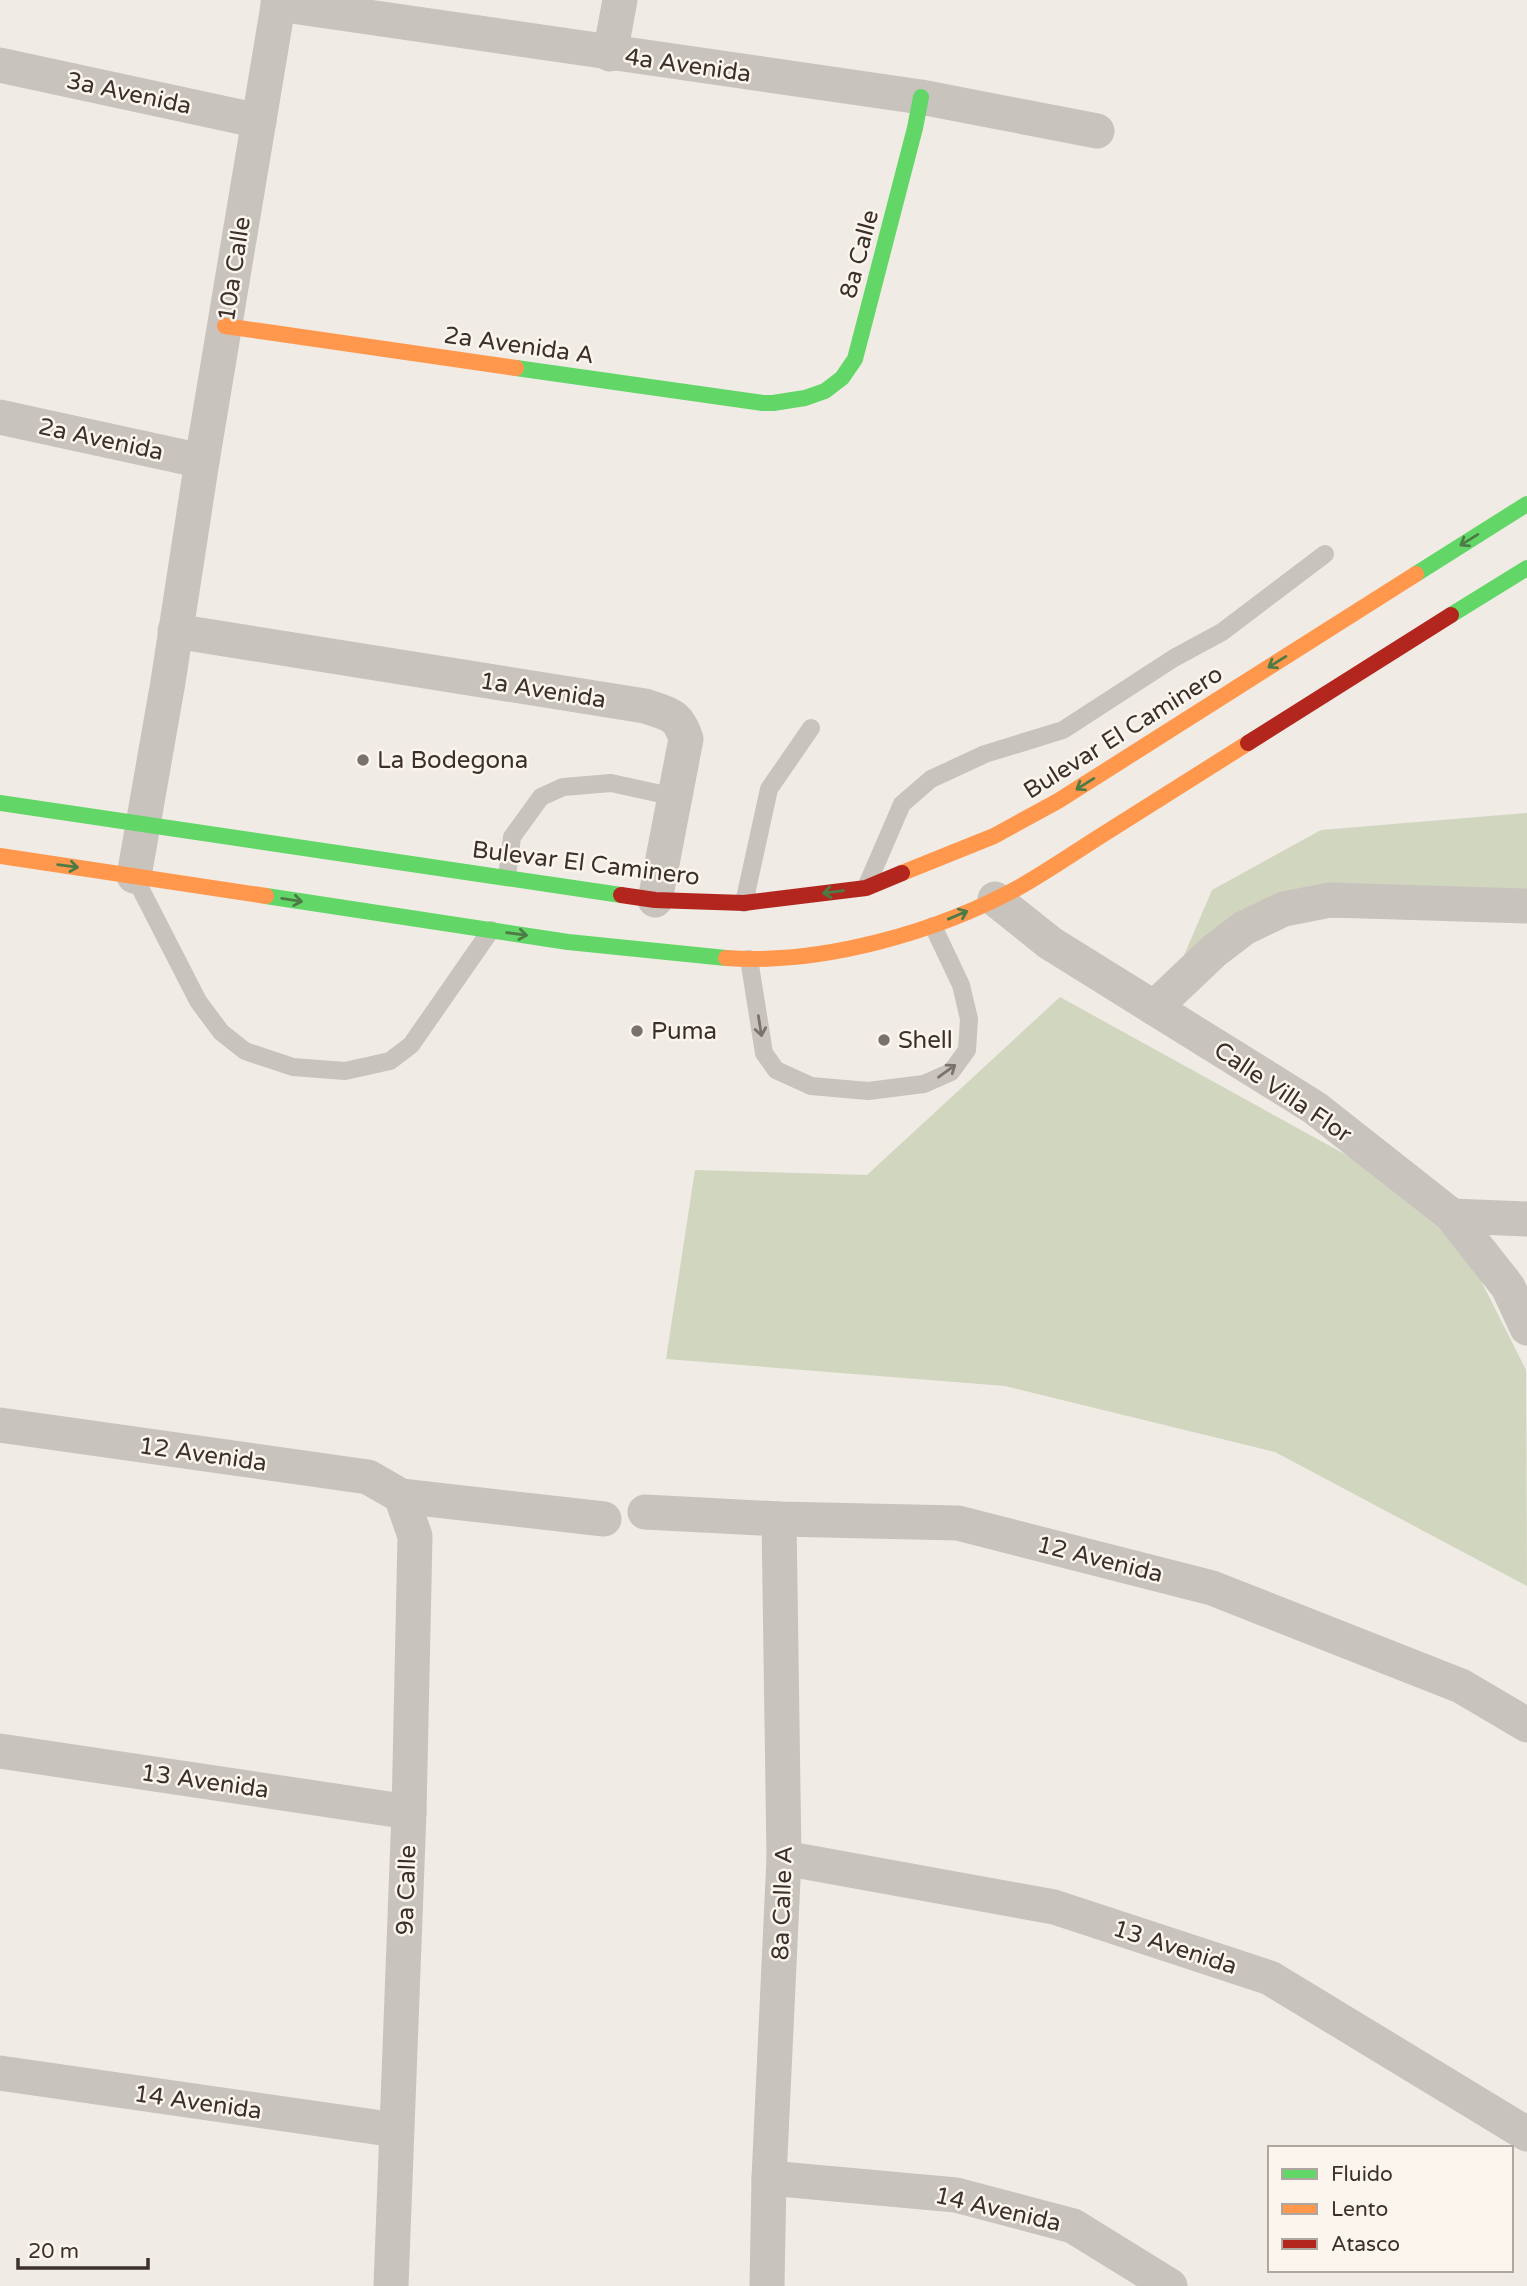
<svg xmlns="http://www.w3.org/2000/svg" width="1527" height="2286" font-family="'Varela Round',sans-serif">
<rect width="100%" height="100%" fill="#f0ebe5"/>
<g fill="#d1d6bf">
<path d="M1527,813V918H1289L1182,960L1212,890L1321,830Z"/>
<path d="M1060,997L1348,1156L1465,1249L1526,1370L1527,1586L1275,1452L1005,1386L666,1359L695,1170L867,1175Z"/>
</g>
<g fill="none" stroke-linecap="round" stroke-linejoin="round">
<g stroke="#c9c3be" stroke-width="18">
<path d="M134,876L198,1001L221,1032L245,1051L293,1067L345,1071L390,1061L411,1045L491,930"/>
<path d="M507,877L512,837L541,797L563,787L611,783L675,797"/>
<path d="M867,885L902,804L931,779L985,754L1063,730L1174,658L1222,632L1325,554"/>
<path d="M744,903L769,789L811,728"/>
<path d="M749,959L764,1053L776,1070L811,1086L868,1091L924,1084L951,1072L967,1050L969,1019L961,985L933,926"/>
</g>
<g stroke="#c9c3be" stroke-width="35">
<path d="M278,4L921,97L1097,131"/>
<path d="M610,54L620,0"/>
<path d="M0,65L259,121"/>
<path d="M0,417L202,461"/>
<path d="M175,631L645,706C668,714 678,713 686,739L655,900"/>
<path d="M134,876L168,682L202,461L279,0"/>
<path d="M995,899L1050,943L1315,1108L1452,1216L1508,1287L1527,1328"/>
<path d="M1154,1008L1214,951L1244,928L1284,909L1330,900L1527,906"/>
<path d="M1452,1216L1527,1219"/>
<path d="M0,1425L368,1477L401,1496L604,1519"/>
<path d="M645,1512L779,1519L958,1523L1212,1588L1461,1686L1527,1725"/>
<path d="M0,1751L409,1812"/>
<path d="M784,1858L1054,1907L1270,1978L1527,2134"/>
<path d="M0,2073L396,2130"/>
<path d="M769,2178L956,2195L1073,2226L1170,2286"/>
<path d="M391,2286L409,1812L415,1536L401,1496"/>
<path d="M767,2286L769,2178L784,1858L779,1519"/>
</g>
<g stroke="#63d668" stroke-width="16">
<path d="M516,368L763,403H773L805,398L825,391L842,378L855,359L915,128L921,97"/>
<path d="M1416,574L1527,504"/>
<path d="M1451,615L1527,568"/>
<path d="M0,803L621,895"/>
<path d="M266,896L568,942L726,958"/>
</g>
<g stroke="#ff974d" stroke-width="16">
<path d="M225,326L516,368"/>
<path d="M0,856L266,896"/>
<path d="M902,873L994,836L1058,801L1416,574"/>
<path d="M726,958C822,965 939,932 1023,885C1049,870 1074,853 1099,837C1149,805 1199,774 1248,743"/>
</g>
<g stroke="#b3261e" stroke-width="16">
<path d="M1248,743L1451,615"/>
<path d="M621,895L655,900L744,903L866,888L902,873"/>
</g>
</g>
<defs><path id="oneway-shaft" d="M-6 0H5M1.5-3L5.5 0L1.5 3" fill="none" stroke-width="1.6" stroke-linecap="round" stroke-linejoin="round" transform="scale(1.75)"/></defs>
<g stroke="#4d7b46">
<use href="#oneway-shaft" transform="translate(1469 540) rotate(148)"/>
<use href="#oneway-shaft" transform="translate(1277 662) rotate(148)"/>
<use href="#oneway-shaft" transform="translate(1085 784) rotate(148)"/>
<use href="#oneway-shaft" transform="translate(68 866) rotate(8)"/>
<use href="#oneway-shaft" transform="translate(833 892) rotate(173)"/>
<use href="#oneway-shaft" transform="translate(292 900) rotate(9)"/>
<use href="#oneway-shaft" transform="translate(958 915) rotate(-23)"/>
<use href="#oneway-shaft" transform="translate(517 934) rotate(8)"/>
</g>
<g stroke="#7b726d">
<use href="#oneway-shaft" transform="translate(760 1026) rotate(81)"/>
<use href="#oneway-shaft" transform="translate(947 1071) rotate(-36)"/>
</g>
<g fill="#7a716c" stroke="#fbf5ee" stroke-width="2.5">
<circle cx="363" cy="760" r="7"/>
<circle cx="637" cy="1031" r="7"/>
<circle cx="884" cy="1040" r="7"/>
</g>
<g text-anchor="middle" stroke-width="5" stroke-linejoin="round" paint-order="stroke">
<g font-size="24" fill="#3b302b" stroke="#fbf5ee">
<text transform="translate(688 65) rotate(8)" y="8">4a Avenida</text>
<text transform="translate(129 93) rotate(12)" y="8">3a Avenida</text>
<text transform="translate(859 254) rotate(-75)" y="8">8a Calle</text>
<text transform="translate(234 269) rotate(-81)" y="8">10a Calle</text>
<text transform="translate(519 345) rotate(8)" y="8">2a Avenida A</text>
<text transform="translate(101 439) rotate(12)" y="8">2a Avenida</text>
<text transform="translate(543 690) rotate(9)" y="8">1a Avenida</text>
<text transform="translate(1123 732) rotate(-32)" y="8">Bulevar El Caminero</text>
<text transform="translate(586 863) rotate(7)" y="8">Bulevar El Caminero</text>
<text transform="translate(1283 1092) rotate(34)" y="8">Calle Villa Flor</text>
<text transform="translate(203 1454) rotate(8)" y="8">12 Avenida</text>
<text transform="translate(1100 1559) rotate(14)" y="8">12 Avenida</text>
<text transform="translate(205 1781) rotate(8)" y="8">13 Avenida</text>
<text transform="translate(406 1890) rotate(-88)" y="8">9a Calle</text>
<text transform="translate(782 1903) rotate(-88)" y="8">8a Calle A</text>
<text transform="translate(1175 1947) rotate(18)" y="8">13 Avenida</text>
<text transform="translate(198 2102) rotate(8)" y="8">14 Avenida</text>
<text transform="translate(998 2209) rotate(13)" y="8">14 Avenida</text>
</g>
<g font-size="24" fill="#3b302b" stroke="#fbf5ee" text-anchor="start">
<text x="377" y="768">La Bodegona</text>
<text x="651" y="1039">Puma</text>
<text x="898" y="1048">Shell</text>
</g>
</g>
<rect x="1268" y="2146" width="245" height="126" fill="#fbf5ee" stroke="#aea6a0" stroke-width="2"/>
<rect x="1282" y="2169" width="35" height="10" fill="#63d668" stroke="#aea6a0" stroke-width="2"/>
<text x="1331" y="2181" font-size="21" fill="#3b302b">Fluido</text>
<rect x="1282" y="2204" width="35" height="10" fill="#ff974d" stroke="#aea6a0" stroke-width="2"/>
<text x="1331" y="2216" font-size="21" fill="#3b302b">Lento</text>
<rect x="1282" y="2239" width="35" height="10" fill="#b3261e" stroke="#aea6a0" stroke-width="2"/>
<text x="1331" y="2251" font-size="21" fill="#3b302b">Atasco</text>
<path d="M18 2258v10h130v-10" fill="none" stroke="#3b302b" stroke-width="3.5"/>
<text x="28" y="2258" font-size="21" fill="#3b302b" stroke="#fbf5ee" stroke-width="5" paint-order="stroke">20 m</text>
</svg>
